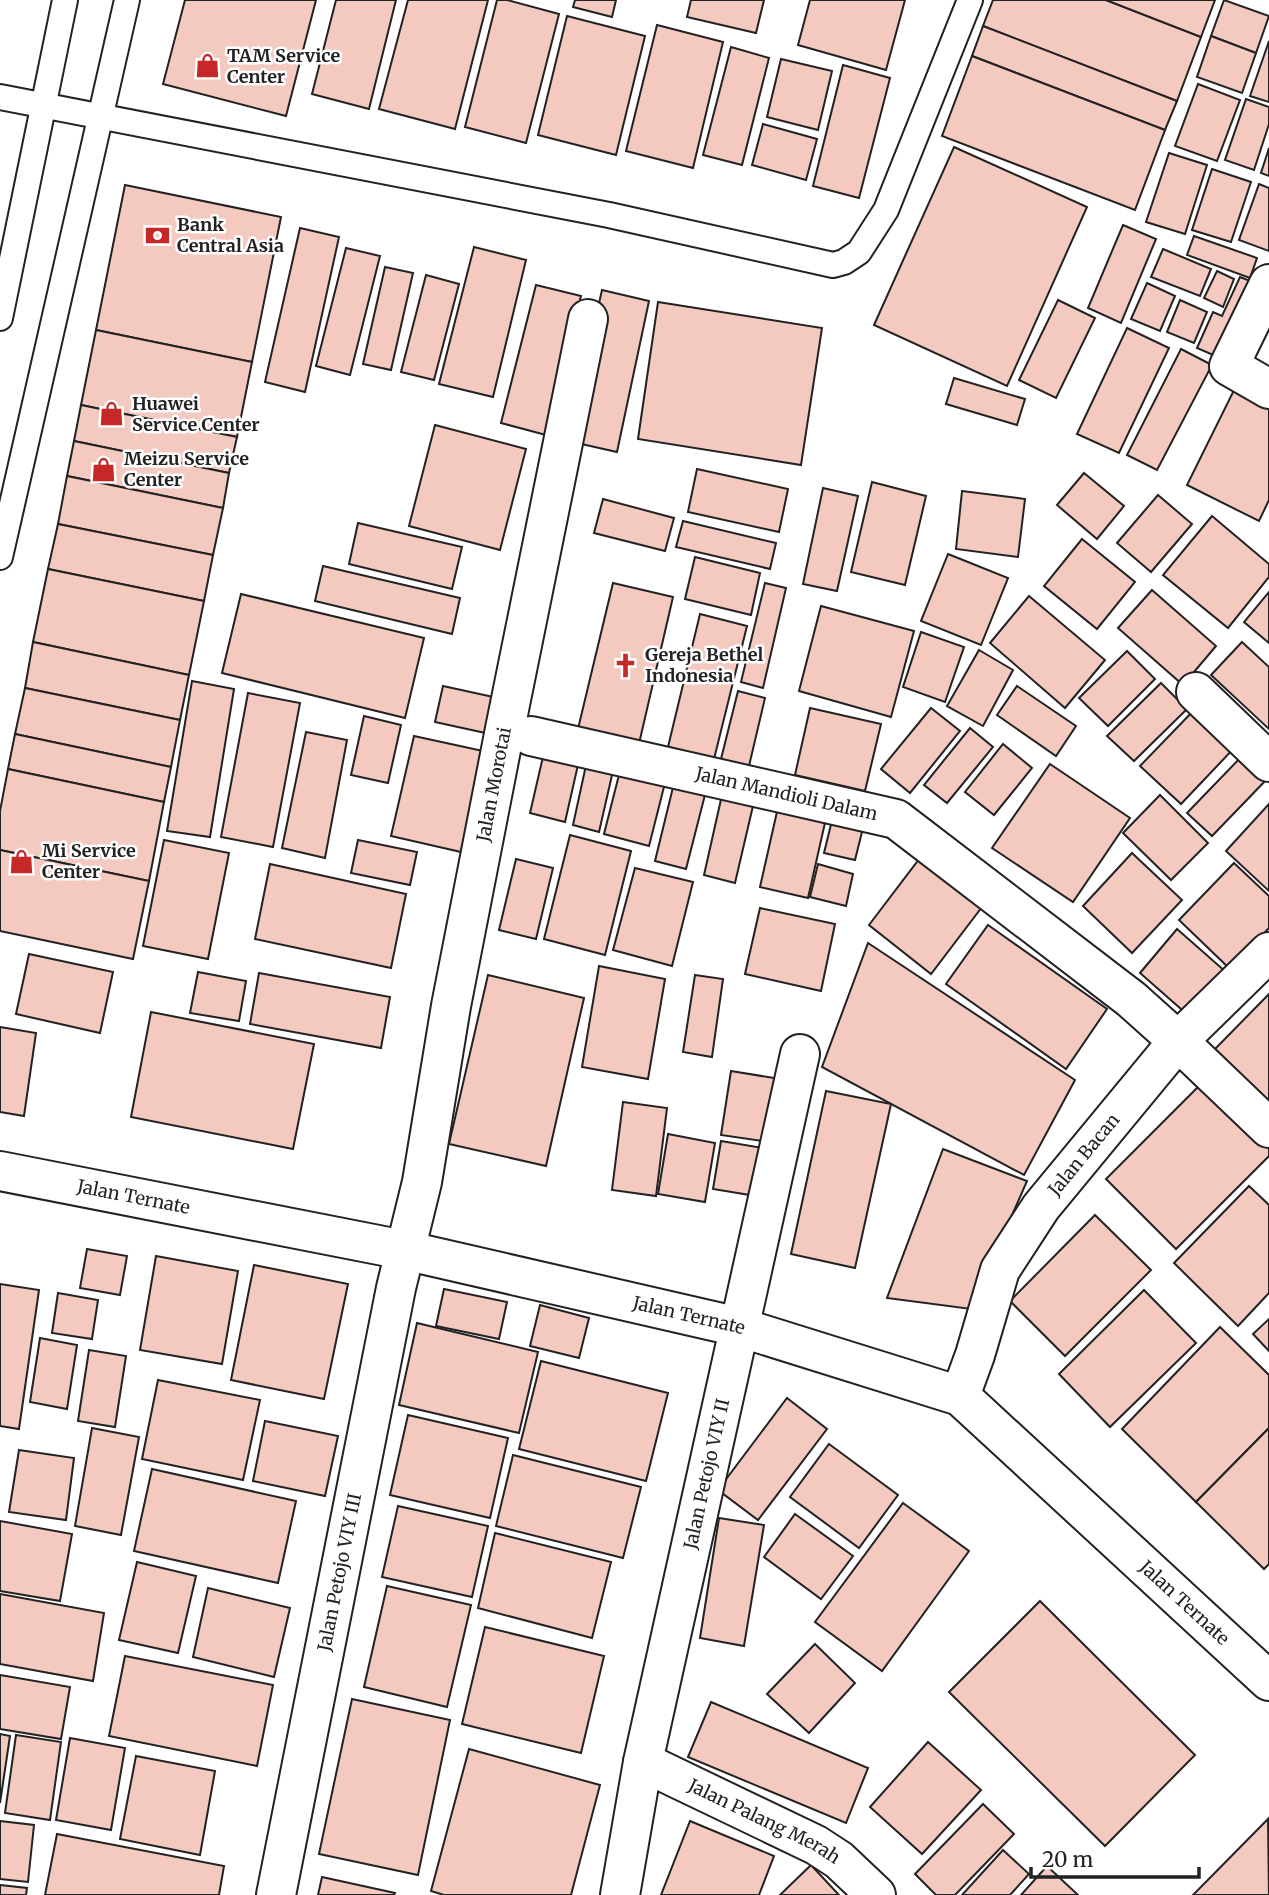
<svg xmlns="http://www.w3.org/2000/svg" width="1269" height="1895" font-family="Merriweather,serif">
<rect width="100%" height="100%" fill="#fff"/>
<g fill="#f3c9c0" stroke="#222" stroke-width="2">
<path d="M185,0H316L286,116L163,84Z"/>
<path d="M336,0H396L369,109L312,94Z"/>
<path d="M408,0H488L455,129L379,109Z"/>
<path d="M497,0H507L559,14L526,143L465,127Z"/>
<path d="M575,0H616L612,17L573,7Z"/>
<path d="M691,0H764L756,33L687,17Z"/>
<path d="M810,0H905L886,70L798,45Z"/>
<path d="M993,0H1106L1201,37L1177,101L983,26Z"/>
<path d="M1106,0H1215L1201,37Z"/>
<path d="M1224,0L1269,16L1256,53L1211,36Z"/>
<path d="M567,16L645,36L616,155L538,135Z"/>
<path d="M657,25L723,42L693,168L626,151Z"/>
<path d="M983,26L1177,101L1165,130L972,56Z"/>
<path d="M1211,36L1256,53L1242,93L1197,77Z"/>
<path d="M1269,41V102L1250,96Z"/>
<path d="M731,47L769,58L742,165L703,155Z"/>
<path d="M972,56L1165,130L1135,210L942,136Z"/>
<path d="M781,59L832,71L818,130L767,117Z"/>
<path d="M843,65L890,78L859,198L813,186Z"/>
<path d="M1198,84L1240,100L1217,161L1175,146Z"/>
<path d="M1246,99L1269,107V124L1254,170L1225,160Z"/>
<path d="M763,124L817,139L806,180L752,165Z"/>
<path d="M954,147L1087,207L1007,386L874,325Z"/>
<path d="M1269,148V176L1261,173Z"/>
<path d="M1169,153L1207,165L1185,234L1146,222Z"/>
<path d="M1212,169L1251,182L1231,242L1192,230Z"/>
<path d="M1259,184L1269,188V251L1239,240Z"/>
<path d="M125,185L281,217L252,362L96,330Z"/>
<path d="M1123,225L1156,239L1121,323L1088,308Z"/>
<path d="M300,228L339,237L305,392L265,382Z"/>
<path d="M1194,236L1257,258L1250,278L1187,255Z"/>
<path d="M474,247L526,260L493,397L439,384Z"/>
<path d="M346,248L380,256L350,375L316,366Z"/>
<path d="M1163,249L1211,269L1200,296L1151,277Z"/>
<path d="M385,267L413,273L391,370L363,364Z"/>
<path d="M1217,271L1234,279L1223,307L1204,298Z"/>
<path d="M426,275L459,284L434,380L401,372Z"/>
<path d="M1240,277L1253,282L1220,358L1197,348L1213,312L1222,316Z"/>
<path d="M1147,283L1175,296L1160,331L1131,319Z"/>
<path d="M536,285L581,296L546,435L501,423Z"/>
<path d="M602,290L649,301L617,452L568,441Z"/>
<path d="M1058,300L1095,318L1056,398L1019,380Z"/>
<path d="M1180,300L1207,312L1194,343L1167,332Z"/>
<path d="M658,302L822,328L801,465L638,439Z"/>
<path d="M1127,328L1169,348L1119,453L1077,434Z"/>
<path d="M96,330L252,362L237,437L81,405Z"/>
<path d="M1181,349L1212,365L1157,470L1127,455Z"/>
<path d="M954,378L1025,399L1017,425L946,404Z"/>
<path d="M1236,386L1269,403V500L1259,521L1187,485Z"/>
<path d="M81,405L237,437L229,473L74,441Z"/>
<path d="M435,425L526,449L500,550L409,526Z"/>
<path d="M74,441L229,473L223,508L67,476Z"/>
<path d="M697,469L788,489L779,532L688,512Z"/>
<path d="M1084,473L1124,506L1097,539L1057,505Z"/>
<path d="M67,476L223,508L213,555L58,524Z"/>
<path d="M872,482L926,496L905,585L851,572Z"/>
<path d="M823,488L858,496L837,591L803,584Z"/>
<path d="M962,491L1025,499L1018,557L956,549Z"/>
<path d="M1158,495L1192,524L1151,572L1117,543Z"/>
<path d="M603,499L674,518L665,551L594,533Z"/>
<path d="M1212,516L1269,564V577L1228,628L1163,575Z"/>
<path d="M683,521L776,543L770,569L676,547Z"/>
<path d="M358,523L462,547L452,589L349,564Z"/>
<path d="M58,524L213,555L204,601L48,569Z"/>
<path d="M1082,539L1135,582L1097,629L1044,586Z"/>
<path d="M948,554L1008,578L981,645L921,621Z"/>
<path d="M695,557L760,573L751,615L685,599Z"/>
<path d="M323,566L460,598L452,634L315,601Z"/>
<path d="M48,569L204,601L189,675L33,642Z"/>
<path d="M613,583L673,597L638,748L577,733Z"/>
<path d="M765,583L786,588L763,688L741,682Z"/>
<path d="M1152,590L1216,646L1183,685L1118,628Z"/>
<path d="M1269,592V643L1244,622Z"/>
<path d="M241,594L424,638L405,718L222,673Z"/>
<path d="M1029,596L1105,660L1065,708L990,643Z"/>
<path d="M821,606L914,631L891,717L799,691Z"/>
<path d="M700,614L747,626L714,759L668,747Z"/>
<path d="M921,632L964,647L945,702L903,687Z"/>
<path d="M33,642L189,675L180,720L25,688Z"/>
<path d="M1242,642L1269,667V729L1211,675Z"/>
<path d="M979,650L1013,670L983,726L947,706Z"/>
<path d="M1127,651L1155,679L1108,726L1079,698Z"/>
<path d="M192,681L234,689L210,837L167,831Z"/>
<path d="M1161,683L1187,709L1134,761L1107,736Z"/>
<path d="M443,686L498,698L490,734L435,722Z"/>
<path d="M1017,686L1076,726L1056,756L997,715Z"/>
<path d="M25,688L180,720L171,767L15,734Z"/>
<path d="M738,691L765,698L749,766L721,759Z"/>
<path d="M248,693L300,703L273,847L221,837Z"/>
<path d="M1197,707L1237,745L1181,804L1140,766Z"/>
<path d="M810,708L881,724L865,791L795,775Z"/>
<path d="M931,708L960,731L910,793L881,769Z"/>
<path d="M364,716L401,725L388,783L351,775Z"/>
<path d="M970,728L993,747L947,803L924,785Z"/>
<path d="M306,732L347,740L325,858L282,848Z"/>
<path d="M15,734L171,767L164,802L8,769Z"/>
<path d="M414,736L483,751L461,852L391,836Z"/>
<path d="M1003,744L1032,768L994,815L965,792Z"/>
<path d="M545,748L580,756L565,822L530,813Z"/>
<path d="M1244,754L1268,778L1212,836L1187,813Z"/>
<path d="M588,756L615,762L599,832L573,825Z"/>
<path d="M622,763L667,775L649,846L604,834Z"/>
<path d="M1050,764L1130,818L1073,902L992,848Z"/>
<path d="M8,769L164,802L149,881L0,850V811Z"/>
<path d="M676,775L708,783L686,869L655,861Z"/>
<path d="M724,786L756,793L735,883L704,875Z"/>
<path d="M781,794L829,805L808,898L760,887Z"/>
<path d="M1160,795L1208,843L1171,880L1123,833Z"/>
<path d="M1269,804V891L1226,851Z"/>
<path d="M835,808L866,816L855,860L824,853Z"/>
<path d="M570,835L631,851L605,955L544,939Z"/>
<path d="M164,840L229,853L208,959L143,946Z"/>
<path d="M358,840L417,852L410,885L351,873Z"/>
<path d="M0,850L149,881L133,959L0,931Z"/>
<path d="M1132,853L1182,900L1132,953L1083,906Z"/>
<path d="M923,854L985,903L931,974L869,925Z"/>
<path d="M516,859L553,868L536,939L499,930Z"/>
<path d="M1234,863L1269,896V928L1230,969L1179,920Z"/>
<path d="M270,864L406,894L391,968L255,939Z"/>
<path d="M818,864L853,874L846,906L810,897Z"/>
<path d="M635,868L693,882L672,966L613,950Z"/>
<path d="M760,908L835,924L821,991L745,974Z"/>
<path d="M988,925L1107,1009L1066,1069L946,984Z"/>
<path d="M1177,929L1226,972L1189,1016L1140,973Z"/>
<path d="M868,943L1075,1080L1024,1175L822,1067Z"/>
<path d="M29,954L113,972L100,1033L16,1014Z"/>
<path d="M599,966L665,979L648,1079L582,1067Z"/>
<path d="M198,972L246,981L239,1021L190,1013Z"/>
<path d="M259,973L390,997L381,1048L250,1024Z"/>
<path d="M488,975L584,998L546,1166L449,1144Z"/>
<path d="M695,975L723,979L712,1057L683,1052Z"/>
<path d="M1269,994V1102L1215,1049Z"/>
<path d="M151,1012L314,1044L293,1149L131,1117Z"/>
<path d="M0,1027L36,1033L24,1116L0,1112Z"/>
<path d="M731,1071L780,1079L770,1142L721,1135Z"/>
<path d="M1203,1082L1269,1148V1156L1176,1249L1106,1179Z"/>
<path d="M826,1091L891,1104L855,1268L791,1254Z"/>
<path d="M623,1102L667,1108L656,1196L612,1190Z"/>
<path d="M668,1134L715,1143L705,1202L658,1194Z"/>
<path d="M721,1141L763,1148L756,1196L713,1189Z"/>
<path d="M943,1149L1027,1181L971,1309L887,1298Z"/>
<path d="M1249,1186L1269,1205V1293L1238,1326L1174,1263Z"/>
<path d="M1095,1215L1151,1270L1065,1356L1010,1301Z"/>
<path d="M87,1249L127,1256L120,1295L80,1288Z"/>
<path d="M156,1256L238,1271L222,1364L140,1350Z"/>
<path d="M254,1265L348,1284L324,1399L231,1380Z"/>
<path d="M0,1284L39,1290L19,1429L0,1426Z"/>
<path d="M444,1289L507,1302L499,1339L436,1326Z"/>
<path d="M1144,1290L1196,1343L1110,1427L1059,1374Z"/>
<path d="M58,1293L98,1300L92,1339L52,1333Z"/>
<path d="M540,1305L589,1318L579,1358L530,1346Z"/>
<path d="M1269,1319V1351L1253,1334Z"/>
<path d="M417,1323L538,1352L519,1433L399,1405Z"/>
<path d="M1220,1327L1269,1375V1428L1196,1502L1122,1429Z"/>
<path d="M40,1338L77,1345L67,1409L30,1402Z"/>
<path d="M89,1350L126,1356L115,1427L78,1421Z"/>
<path d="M541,1361L668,1393L646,1481L519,1449Z"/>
<path d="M158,1380L260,1400L243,1480L142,1459Z"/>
<path d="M787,1398L827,1429L758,1520L718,1490Z"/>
<path d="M408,1415L508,1438L490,1518L390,1495Z"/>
<path d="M265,1421L338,1436L325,1496L253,1481Z"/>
<path d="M92,1428L139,1437L121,1535L75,1526Z"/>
<path d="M1269,1428V1564L1264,1569L1196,1502Z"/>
<path d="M829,1444L898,1495L859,1548L790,1497Z"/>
<path d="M19,1450L74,1458L66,1520L9,1512Z"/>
<path d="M513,1455L641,1487L623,1558L496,1526Z"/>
<path d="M152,1469L296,1501L278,1583L134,1551Z"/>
<path d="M903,1503L969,1551L882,1671L815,1622Z"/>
<path d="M398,1506L488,1526L472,1597L382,1577Z"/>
<path d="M795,1514L853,1556L821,1599L764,1557Z"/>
<path d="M719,1518L764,1525L744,1646L700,1638Z"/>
<path d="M0,1521L72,1534L60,1601L0,1591Z"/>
<path d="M495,1533L611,1562L592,1638L478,1608Z"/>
<path d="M137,1562L196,1576L178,1653L119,1640Z"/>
<path d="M387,1586L471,1605L447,1707L364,1687Z"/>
<path d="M208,1588L290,1608L274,1677L193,1657Z"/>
<path d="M0,1594L104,1613L93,1681L0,1664Z"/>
<path d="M1040,1601L1195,1755L1105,1846L949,1692Z"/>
<path d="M485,1627L604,1656L581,1753L462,1724Z"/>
<path d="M815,1644L855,1683L809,1733L767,1694Z"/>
<path d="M125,1656L273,1685L257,1766L109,1736Z"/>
<path d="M0,1675L70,1687L61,1739L0,1729Z"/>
<path d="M352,1699L450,1720L418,1875L319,1854Z"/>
<path d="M711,1702L868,1768L846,1823L688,1757Z"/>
<path d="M0,1734L10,1736L0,1803Z"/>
<path d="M16,1735L61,1742L50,1820L5,1813Z"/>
<path d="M70,1738L125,1748L111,1830L56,1820Z"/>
<path d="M928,1742L981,1790L922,1854L870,1807Z"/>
<path d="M469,1749L600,1785L571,1895H444L431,1891Z"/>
<path d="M136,1756L215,1771L200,1855L120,1839Z"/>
<path d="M983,1804L1014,1834L955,1895H936L915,1874Z"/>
<path d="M1268,1819L1269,1895H1193Z"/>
<path d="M0,1821L34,1825L28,1882L0,1879Z"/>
<path d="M690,1821L774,1856L759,1895H661Z"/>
<path d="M57,1834L224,1866L219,1895H45Z"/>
<path d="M1003,1850L1029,1874L1010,1895H962Z"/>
<path d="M811,1865L839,1895H780Z"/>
<path d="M1047,1866L1078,1895H1021Z"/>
<path d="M322,1877L395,1893L394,1895H318Z"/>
<path d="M0,1885L27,1888L26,1895H0Z"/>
</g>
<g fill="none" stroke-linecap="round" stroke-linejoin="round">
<defs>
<g id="service">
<path d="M0,97L609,215L833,265L844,262L859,252L886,210L970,0"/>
<path d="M0,318L65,0"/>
<path d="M0,557L127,0"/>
</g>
<g id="minor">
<path d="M1269,284L1229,366L1269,389"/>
<path d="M1196,692L1269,762"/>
<path id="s1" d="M531,736L896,819L1131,999L1178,1041L1269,1128"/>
<path id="s2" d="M0,1171L404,1250L739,1327L960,1396L1269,1681"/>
<path id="s3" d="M960,1396L975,1355L1000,1270L1041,1207L1178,1041L1269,952"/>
<path id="s4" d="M643,1762L816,1845L839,1860L876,1895"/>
<path id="s5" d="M276,1895L396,1288L422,1182L451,1006L505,729L588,319"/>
<path id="s6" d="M620,1895L643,1762L800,1054"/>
</g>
</defs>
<use href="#service" stroke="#222" stroke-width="28"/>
<use href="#minor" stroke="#222" stroke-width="42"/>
<use href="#service" stroke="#fff" stroke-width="24"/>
<use href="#minor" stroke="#fff" stroke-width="38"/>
</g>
<defs>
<symbol id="shop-bare" viewBox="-9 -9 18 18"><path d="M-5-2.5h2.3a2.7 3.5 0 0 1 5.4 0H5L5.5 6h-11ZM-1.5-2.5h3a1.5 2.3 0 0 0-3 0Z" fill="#c62828" stroke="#fff" stroke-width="2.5" paint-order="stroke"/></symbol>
<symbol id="bank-bare" viewBox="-9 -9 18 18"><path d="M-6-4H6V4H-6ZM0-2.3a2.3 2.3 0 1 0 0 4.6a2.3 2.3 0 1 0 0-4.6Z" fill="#c62828" stroke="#fff" stroke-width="2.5" paint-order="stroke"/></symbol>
<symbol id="church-bare" viewBox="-9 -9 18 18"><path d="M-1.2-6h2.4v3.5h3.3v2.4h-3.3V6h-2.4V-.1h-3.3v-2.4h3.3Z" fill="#c62828" stroke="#fff" stroke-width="2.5" paint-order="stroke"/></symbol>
</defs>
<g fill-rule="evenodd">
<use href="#shop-bare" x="190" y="48" width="35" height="35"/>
<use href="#bank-bare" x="140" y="218" width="35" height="35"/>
<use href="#shop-bare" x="94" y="396" width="35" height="35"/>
<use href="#shop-bare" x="86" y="452" width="35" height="35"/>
<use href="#church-bare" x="608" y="648" width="35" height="35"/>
<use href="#shop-bare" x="4" y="844" width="35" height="35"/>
</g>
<g text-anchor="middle" stroke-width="5" stroke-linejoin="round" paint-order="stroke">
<g font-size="18" font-weight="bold" fill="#222" stroke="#fff" text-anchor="start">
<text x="227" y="62">TAM Service<tspan x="227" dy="21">Center</tspan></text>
<text x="177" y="231">Bank<tspan x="177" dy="21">Central Asia</tspan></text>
<text x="132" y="410">Huawei<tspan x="132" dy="21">Service Center</tspan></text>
<text x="124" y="465">Meizu Service<tspan x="124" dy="21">Center</tspan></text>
<text x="645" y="661">Gereja Bethel<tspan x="645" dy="21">Indonesia</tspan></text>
<text x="42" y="857">Mi Service<tspan x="42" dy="21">Center</tspan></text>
</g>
<g font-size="18" fill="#222" stroke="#fff">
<text dy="6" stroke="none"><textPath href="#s5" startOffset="1132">Jalan Morotai</textPath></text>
<text dy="6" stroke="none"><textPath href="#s1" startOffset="262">Jalan Mandioli Dalam</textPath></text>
<text dy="6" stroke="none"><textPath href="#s3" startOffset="275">Jalan Bacan</textPath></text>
<text dy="6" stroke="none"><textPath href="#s2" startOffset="136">Jalan Ternate</textPath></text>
<text dy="6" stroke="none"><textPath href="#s2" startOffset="704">Jalan Ternate</textPath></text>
<text dy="6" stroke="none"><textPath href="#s6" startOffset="430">Jalan Petojo VIY II</textPath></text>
<text dy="6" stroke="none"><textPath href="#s5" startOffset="329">Jalan Petojo VIY III</textPath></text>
<text dy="6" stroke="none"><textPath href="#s2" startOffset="1292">Jalan Ternate</textPath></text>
<text dy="6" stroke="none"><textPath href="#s4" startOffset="135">Jalan Palang Merah</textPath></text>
</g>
</g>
<path d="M1031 1867v10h168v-10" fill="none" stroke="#222222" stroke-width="3.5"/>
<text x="1042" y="1867" font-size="21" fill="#222222" stroke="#ffffff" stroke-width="5" paint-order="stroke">20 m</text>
</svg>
